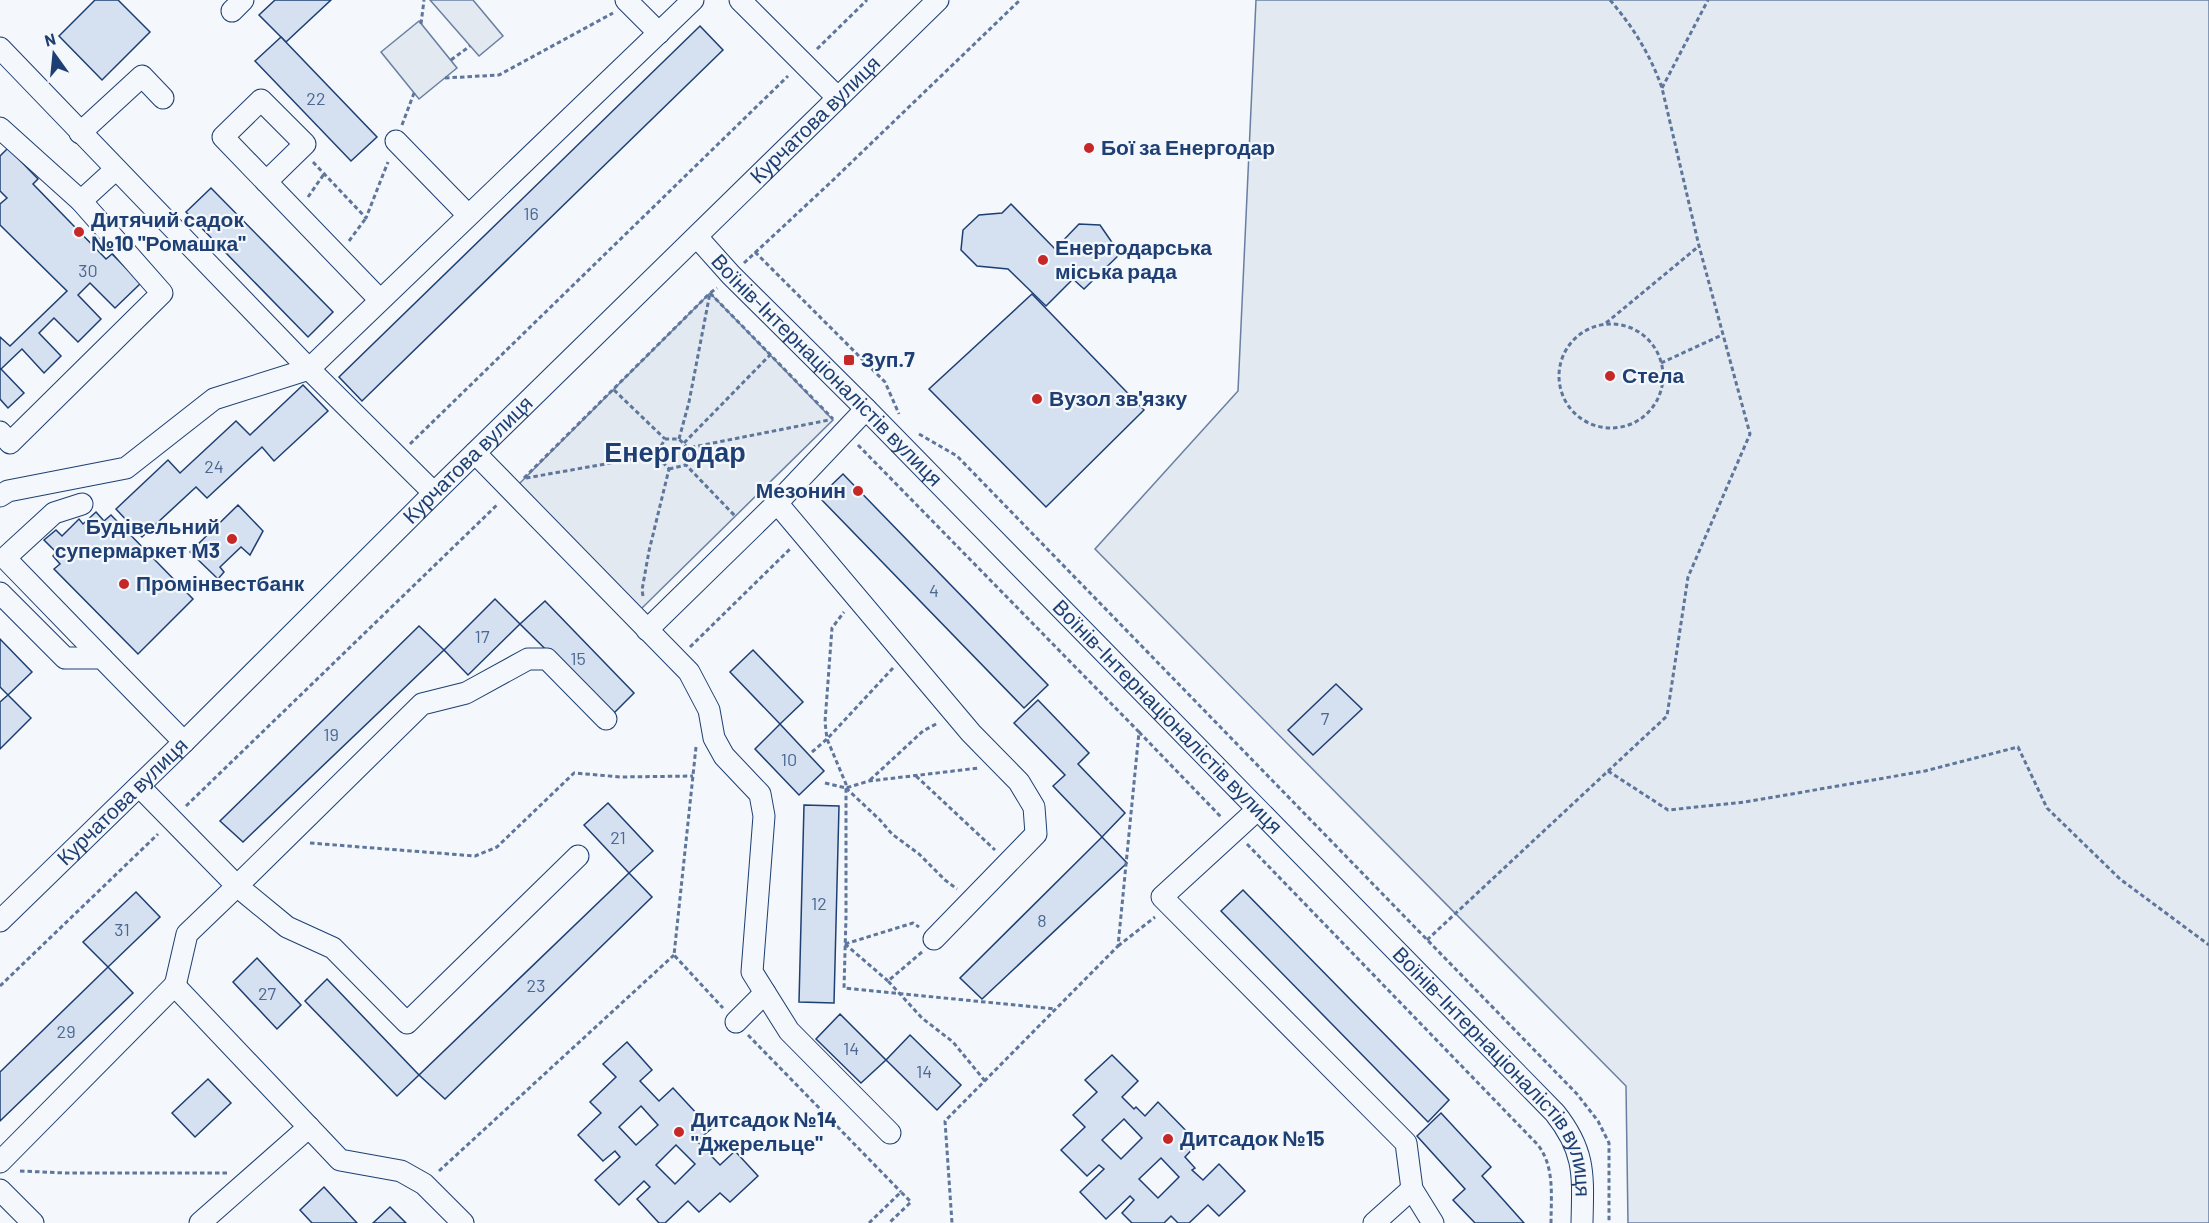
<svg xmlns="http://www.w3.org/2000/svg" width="2209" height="1223" font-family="Barlow,sans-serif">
<rect width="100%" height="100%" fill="#f4f7fb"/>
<g fill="#e3e9f0" stroke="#687fa3" stroke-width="1.5">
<path d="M430,0H473L503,36L479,56Z"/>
<path d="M1256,0H2209V1223H1628L1626,1086L1095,549L1238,391Z"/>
<path d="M419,21L457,68L419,99L381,52Z"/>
<path d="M710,293L833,420L640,610L518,485Z"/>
</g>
<g fill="#d5e0f0" stroke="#1d3f73" stroke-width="1.5" fill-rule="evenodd">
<path d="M95,0H118L150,32L102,80L59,36Z"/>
<path d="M275,0H331L286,42L259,15Z"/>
<path d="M700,26L723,50L362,401L339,377Z"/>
<path d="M281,37L377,137L351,161L255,61Z"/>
<path d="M8,148L38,179L33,184L106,259L112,254L141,283L115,308L90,283L78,295L101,319L78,342L54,318L39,333L61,356L44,373L22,349L1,369L24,393L8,408L0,399V337L10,346L67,291L0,225V204L7,198L0,191V156Z"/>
<path d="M211,188L333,312L308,337L186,212Z"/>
<path d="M1011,204L1055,249L1079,224L1100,225L1120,254L1084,289L1073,279L1046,306L1008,269L977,266L961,250L963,230L979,215L1002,213Z"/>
<path d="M1032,294L1144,410L1046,507L929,389Z"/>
<path d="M303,385L328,411L274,461L262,447L207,498L196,487L142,537L116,509L168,460L180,473L236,421L250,435Z"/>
<path d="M843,474L1048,685L1024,708L819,497Z"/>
<path d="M238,505L263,531L250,555L241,547L220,567L224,572L218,579L190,552Z"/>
<path d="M96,512L104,521L111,515L193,599L138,654L54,569L60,564L53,556L56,552L44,540L56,530L62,536L79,519L83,524Z"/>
<path d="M495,599L520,624L468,675L444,650Z"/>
<path d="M545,601L634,693L612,715L520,624Z"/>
<path d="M419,626L444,650L243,842L220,821Z"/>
<path d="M0,639L32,672L8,695L0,687Z"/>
<path d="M753,650L803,702L780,724L730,672Z"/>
<path d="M1336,684L1362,709L1313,755L1288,730Z"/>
<path d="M8,695L31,718L0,749V702Z"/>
<path d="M1038,700L1089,753L1078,764L1125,813L1102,837L1053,786L1065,775L1014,723Z"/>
<path d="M780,724L824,771L799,795L755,749Z"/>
<path d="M608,803L653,851L629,873L584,825Z"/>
<path d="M804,805L839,806L834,1003L799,1002Z"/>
<path d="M1102,837L1127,863L982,999L960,978Z"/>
<path d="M629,873L652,897L445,1099L419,1075Z"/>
<path d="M1243,890L1449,1100L1428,1122L1221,911Z"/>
<path d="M136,892L160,917L108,967L83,942Z"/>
<path d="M257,958L301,1005L277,1029L233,982Z"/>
<path d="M108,967L133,993L0,1121V1072Z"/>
<path d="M327,979L419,1075L397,1096L305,1001Z"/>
<path d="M840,1014L886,1060L861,1083L816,1039Z"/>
<path d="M910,1035L961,1085L937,1110L886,1060Z"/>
<path d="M627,1042L652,1070L640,1081L659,1101L673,1088L711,1129L697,1141L720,1165L735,1151L758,1176L730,1202L720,1193L699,1212L688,1201L665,1223H659L637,1199L650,1187L644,1181L619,1205L595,1180L620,1157L615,1151L603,1161L578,1135L601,1113L590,1102L616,1077L603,1064ZM641,1106L658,1125L636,1145L619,1127ZM676,1145L695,1164L675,1184L656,1165Z"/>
<path d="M1112,1055L1138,1081L1122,1097L1134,1109L1136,1107L1145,1116L1158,1102L1198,1143L1185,1157L1195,1168L1192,1170L1203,1180L1219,1164L1245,1191L1219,1216L1208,1205L1189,1223H1178L1171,1216L1164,1223H1132L1122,1213L1134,1200L1130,1196L1106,1219L1080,1192L1104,1169L1099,1165L1087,1176L1061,1150L1085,1127L1073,1115L1097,1092L1085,1080ZM1124,1119L1142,1138L1121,1159L1102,1140ZM1161,1158L1179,1177L1158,1198L1139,1179Z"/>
<path d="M208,1079L231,1103L195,1137L172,1113Z"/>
<path d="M1441,1113L1491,1167L1482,1176L1524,1223H1475L1453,1200L1465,1189L1417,1136Z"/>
<path d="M324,1187L357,1223H312L300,1210Z"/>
<path d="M390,1207L406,1223H373Z"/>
</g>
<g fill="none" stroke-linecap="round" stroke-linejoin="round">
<defs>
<g id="minor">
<path d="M626,0L659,33"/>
<path d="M740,0L837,97"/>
<path d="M232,11L243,0"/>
<path d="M0,48L309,369L434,493"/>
<path d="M0,128L81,201L116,169"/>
<path d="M80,133L142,76L163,98"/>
<path d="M396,141L468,215"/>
<path d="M266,182L305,144L261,100L223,137L380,300"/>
<path id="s1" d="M697,237L731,275L866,409L1555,1113C1586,1152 1583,1176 1582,1223"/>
<path d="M866,409L777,503L971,733L1019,782L1034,807L1036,834L934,939"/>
<path d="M0,432L10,443L162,293L81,201"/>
<path d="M475,453L689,672L709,710L714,738L724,756L760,794L764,816L752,972L789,1031L890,1133"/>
<path d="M0,496L8,491L126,468L214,399L309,369L693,0"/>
<path d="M82,504L54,513L5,558L102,658"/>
<path d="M0,593L65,658H102L184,742"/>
<path d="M647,630L777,503"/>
<path d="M139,786L237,886L187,934L175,986L340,1160L401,1171L424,1184L463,1223"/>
<path d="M1257,810L1162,897L1406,1143L1412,1189L1433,1223"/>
<path d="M578,856L407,1023L333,948L287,927L237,886L422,704L466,693L528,659H547L606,719"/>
<path id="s2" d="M0,921L184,742L434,493L938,0"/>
<path d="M736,1022L765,993"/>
<path d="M0,1162L176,984"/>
<path d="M0,1190L33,1223"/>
<path d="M200,1223L309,1127"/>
<path d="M1374,1223L1412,1189"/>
</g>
</defs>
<use href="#minor" stroke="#1d3f73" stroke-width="23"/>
<g stroke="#5e769c" stroke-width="3" stroke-dasharray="4.5 3" stroke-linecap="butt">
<path d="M421,24L424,0"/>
<path d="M817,49L867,0"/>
<path d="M451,60L470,46"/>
<path d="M445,78L499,75L613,13"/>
<path d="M1662,88L1708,0"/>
<path d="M402,125L414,93"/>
<path d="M313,162L366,218L388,162"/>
<path d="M308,197L324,174"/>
<path d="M349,241L366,218"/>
<path d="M755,252L885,382L899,414"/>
<path d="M744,263L831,182L1020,0"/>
<path d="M1606,323L1699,246"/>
<circle cx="1611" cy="376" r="52"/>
<path d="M1661,363L1722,335"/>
<path d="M614,390L665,439"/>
<path d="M919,434L957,456L1577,1094L1598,1121L1609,1143V1223"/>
<path d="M679,439L689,402L710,293L717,288"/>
<path d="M684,443L770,355"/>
<path d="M410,444L788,76"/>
<path d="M858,445L1139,732L1118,946L945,1121L952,1223"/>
<path d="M686,465L688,448"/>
<path d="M669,469L686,465L735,516"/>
<path d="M524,478L710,293L833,419"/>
<path d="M526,478L656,455L665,439H679L688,448L829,420"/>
<path d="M643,596L642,590L649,551L669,469L656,455"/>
<path d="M690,647L790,549"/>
<path d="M893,668L827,739L846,784V917L844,988L1055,1009"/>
<path d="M1139,732L1222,818"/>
<path d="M696,747L674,955L723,1008"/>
<path d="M812,752L827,739L825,722L832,628L844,612"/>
<path d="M1608,771L1668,810L1745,802L1925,771L2018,747L2047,808L2120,879L2209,945"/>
<path d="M916,776L995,850"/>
<path d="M870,780L923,731L938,723"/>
<path d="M825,783L846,788L869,781L979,768"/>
<path d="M846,788L880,820L892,834L919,854L945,880L957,889"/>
<path d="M186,806L498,504"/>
<path d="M310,843L475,856L497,847L574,773L621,777L693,776"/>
<path d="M1247,844L1538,1145C1555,1167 1551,1197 1551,1223"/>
<path d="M1427,940L1667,716L1688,577L1750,434L1699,246L1662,88C1650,54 1633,27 1610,0"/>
<path d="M845,944L913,923L919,927"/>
<path d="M845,944L888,981"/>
<path d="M1118,946L1155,917"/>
<path d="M922,952L888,981L922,1018L953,1042L985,1081"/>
<path d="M0,986L158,834"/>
<path d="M748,1035L901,1192"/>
<path d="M20,1171L66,1173H229"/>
<path d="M439,1171L674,955"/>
<path d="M869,1223L901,1192L911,1202L889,1223"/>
</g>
<use href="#minor" stroke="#f4f7fb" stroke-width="21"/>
</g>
<g fill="#c62828" stroke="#f4f7fb" stroke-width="2">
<circle cx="1089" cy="148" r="6"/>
<circle cx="79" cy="232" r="6"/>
<circle cx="1043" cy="260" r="6"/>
<rect x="843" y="354" width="12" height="12" rx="3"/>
<circle cx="1610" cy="376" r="6"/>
<circle cx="1037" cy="399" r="6"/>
<circle cx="858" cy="491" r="6"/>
<circle cx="232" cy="539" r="6"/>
<circle cx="124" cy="584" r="6"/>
<circle cx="679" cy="1132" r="6"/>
<circle cx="1168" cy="1139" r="6"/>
</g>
<g text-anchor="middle" stroke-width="4.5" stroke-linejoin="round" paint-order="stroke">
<g font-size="18" fill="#4b6792">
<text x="316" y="105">22</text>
<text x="531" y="220">16</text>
<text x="88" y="277">30</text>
<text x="214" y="473">24</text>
<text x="934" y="597">4</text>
<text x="482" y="643">17</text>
<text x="578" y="665">15</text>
<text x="1325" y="725">7</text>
<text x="331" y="741">19</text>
<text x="789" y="766">10</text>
<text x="618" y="844">21</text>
<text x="819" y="910">12</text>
<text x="1042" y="927">8</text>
<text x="122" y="936">31</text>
<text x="536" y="992">23</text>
<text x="267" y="1000">27</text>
<text x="66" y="1038">29</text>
<text x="851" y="1055">14</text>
<text x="924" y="1078">14</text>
</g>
<g font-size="21" fill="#1d3f73" stroke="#f4f7fb">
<text dy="7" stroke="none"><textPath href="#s2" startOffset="1143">Курчатова вулиця</textPath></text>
<text dy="7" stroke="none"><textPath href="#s1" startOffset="186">Воїнів-Інтернаціоналістів вулиця</textPath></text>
<text dy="7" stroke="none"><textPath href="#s2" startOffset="657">Курчатова вулиця</textPath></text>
<text dy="7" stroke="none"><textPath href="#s1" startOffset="672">Воїнів-Інтернаціоналістів вулиця</textPath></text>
<text dy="7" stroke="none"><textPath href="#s2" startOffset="171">Курчатова вулиця</textPath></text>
<text dy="7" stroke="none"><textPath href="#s1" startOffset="1158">Воїнів-Інтернаціоналістів вулиця</textPath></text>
</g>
<g font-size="21" font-weight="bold" fill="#1d3f73" stroke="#f4f7fb" text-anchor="start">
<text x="1101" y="155">Бої за Енергодар</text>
<text x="91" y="227">Дитячий садок<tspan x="91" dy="24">№10 "Ромашка"</tspan></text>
<text x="1055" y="255">Енергодарська<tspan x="1055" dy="24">міська рада</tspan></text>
<text x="861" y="367">Зуп.7</text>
<text x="1622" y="383">Стела</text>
<text x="1049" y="406">Вузол зв'язку</text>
<text x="846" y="498" text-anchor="end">Мезонин</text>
<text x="220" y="534" text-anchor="end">Будівельний<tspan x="220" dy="24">супермаркет М3</tspan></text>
<text x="136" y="591">Промінвестбанк</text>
<text x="691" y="1127">Дитсадок №14<tspan x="691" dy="24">"Джерельце"</tspan></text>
<text x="1180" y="1146">Дитсадок №15</text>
</g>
<g font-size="27" font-weight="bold" fill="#1d3f73" stroke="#f4f7fb">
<text x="675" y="462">Енергодар</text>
</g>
</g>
<g transform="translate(54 54) rotate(345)" stroke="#f4f7fb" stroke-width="4.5" paint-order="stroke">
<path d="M0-4.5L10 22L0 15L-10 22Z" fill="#1d3f73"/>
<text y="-9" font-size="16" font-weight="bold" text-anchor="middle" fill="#1d3f73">N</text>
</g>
</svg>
